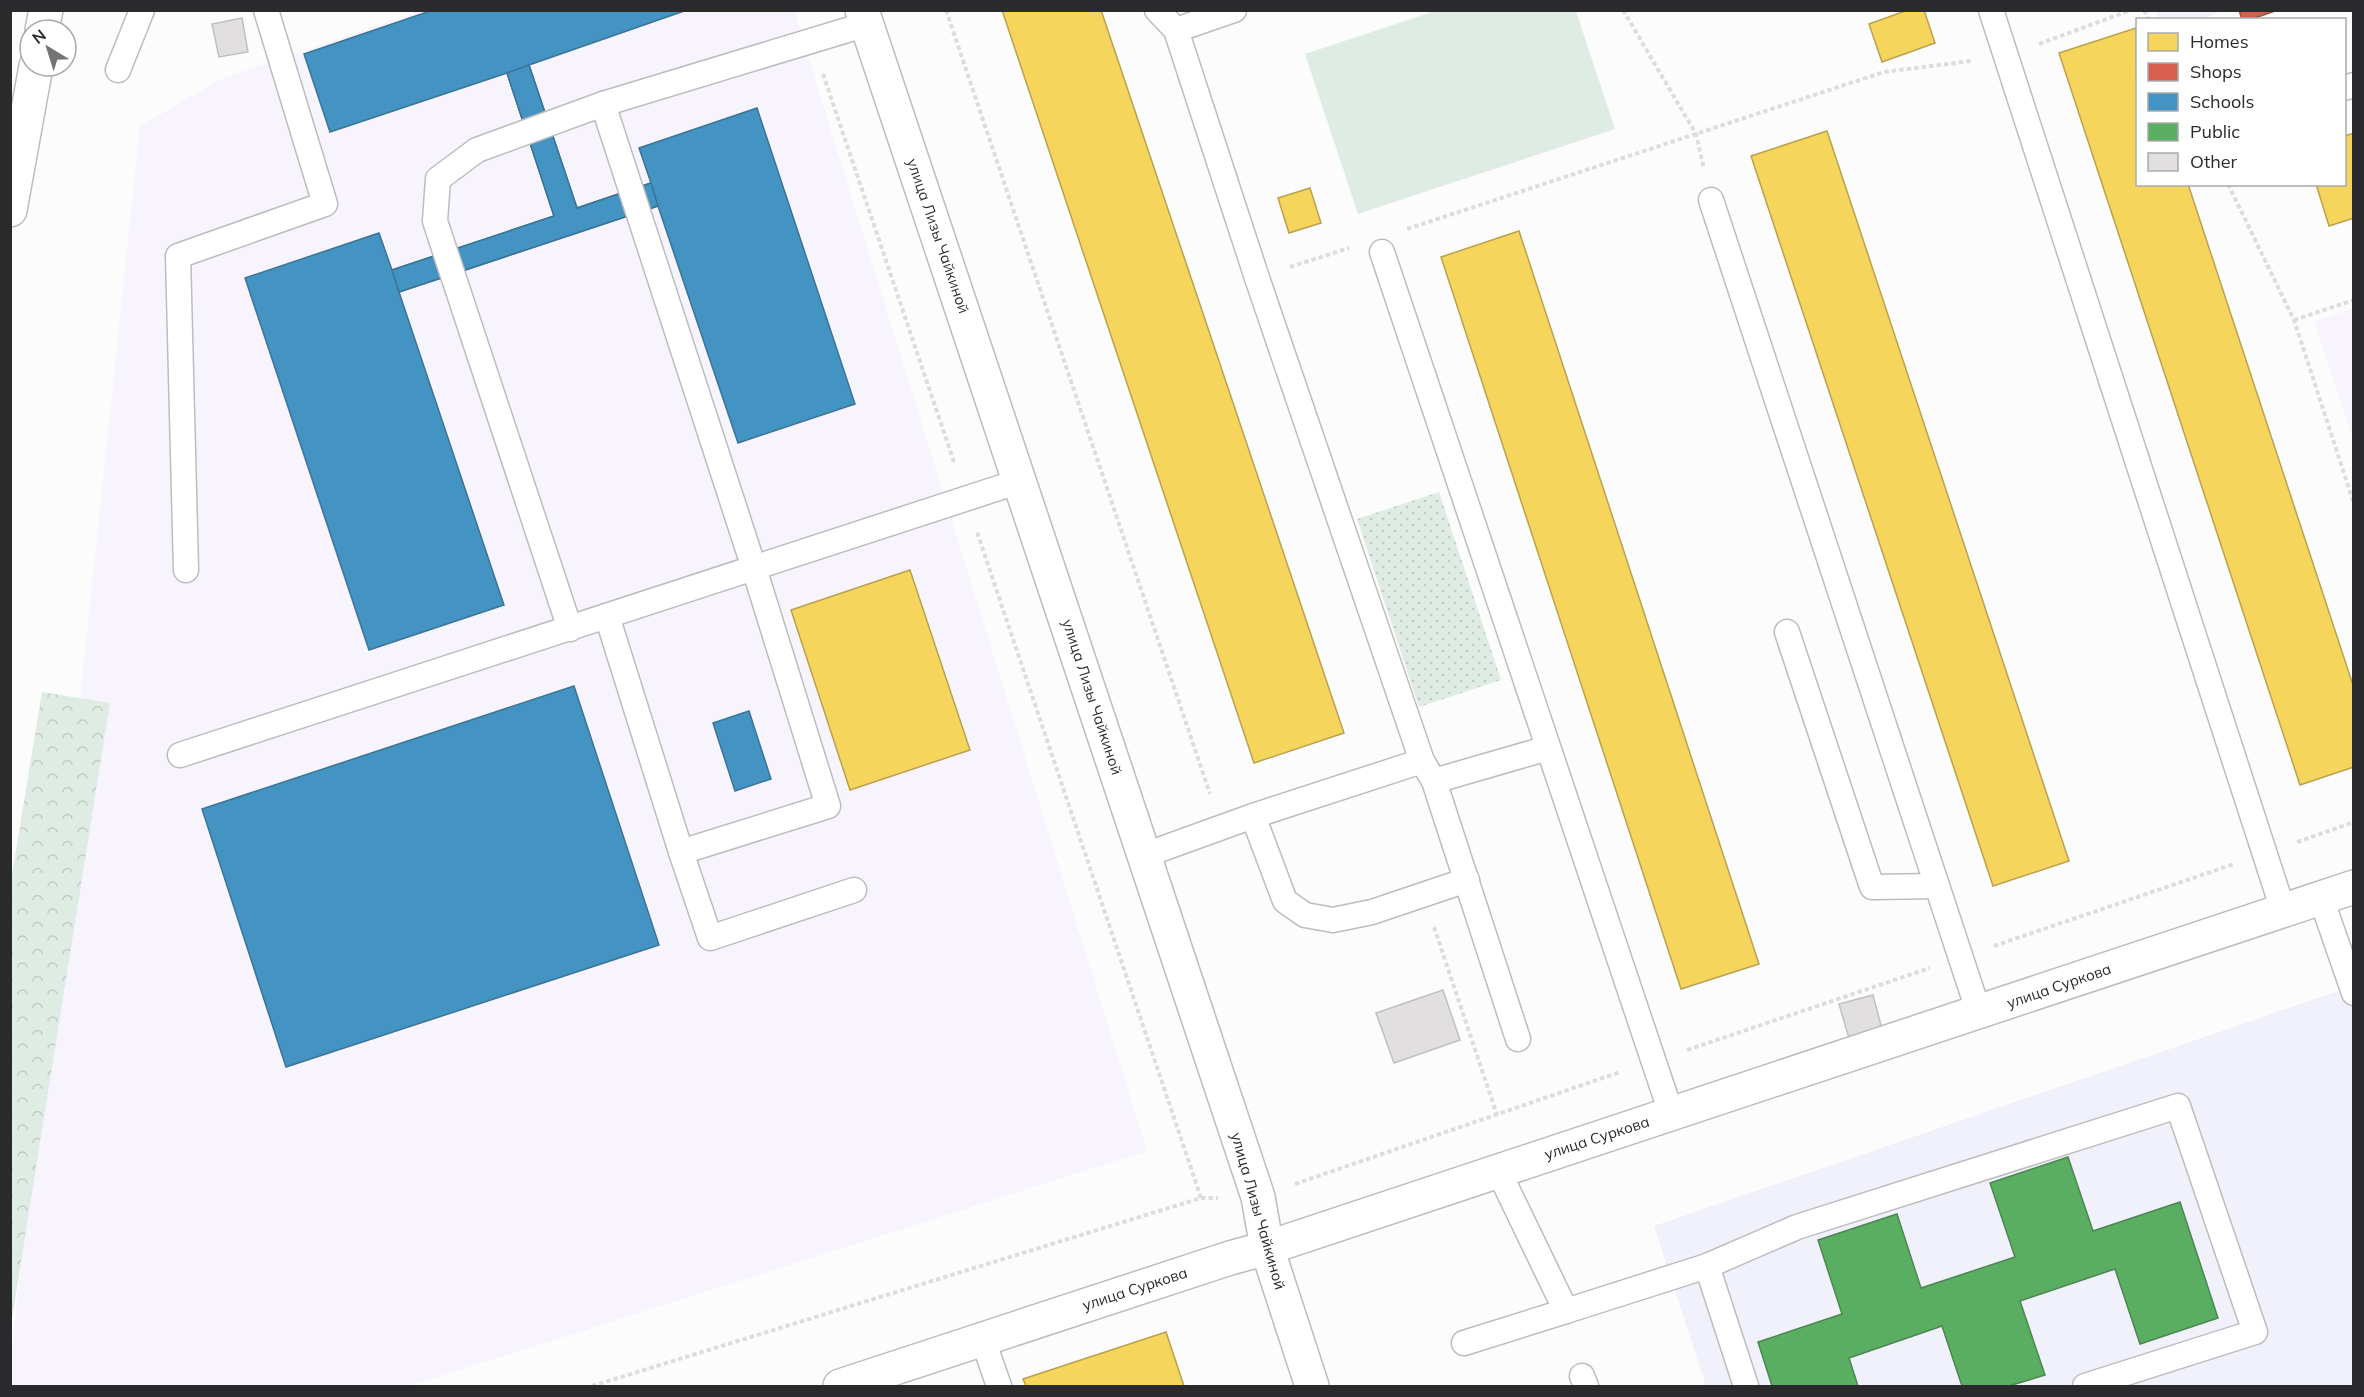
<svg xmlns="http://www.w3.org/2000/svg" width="2364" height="1397" font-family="Mulish,sans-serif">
<defs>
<pattern id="forest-crowns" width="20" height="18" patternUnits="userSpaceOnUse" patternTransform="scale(1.5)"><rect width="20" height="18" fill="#dfece3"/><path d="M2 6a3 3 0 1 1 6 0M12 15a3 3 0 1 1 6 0" fill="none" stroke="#c0cbc3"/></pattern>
<pattern id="park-dots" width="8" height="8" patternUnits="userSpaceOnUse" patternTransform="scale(1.5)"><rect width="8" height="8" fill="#dfece3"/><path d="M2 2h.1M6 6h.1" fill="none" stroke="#c0cbc3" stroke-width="1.8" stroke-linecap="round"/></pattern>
</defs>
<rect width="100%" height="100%" fill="#fcfcfd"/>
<g fill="#f0f1fa">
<path d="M2156,11V10L2222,11L2201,20L2159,19Z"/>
<path d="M2353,986V1386H1706L1654,1226Z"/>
</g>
<g fill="#f8f4fe">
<path d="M419,11H794L1147,1151L410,1386H11V1359L140,126L221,79Z"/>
<path d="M2353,308H2354L2353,438L2314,322Z"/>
</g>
<path fill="#dfece3" d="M1435,11H1576L1615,129L1358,214L1305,54Z"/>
<path fill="url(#forest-crowns)" d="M42,692L110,703L11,1325V881Z"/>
<path fill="url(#park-dots)" d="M1439,492L1501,680L1419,707L1357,519Z"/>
<g fill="#f6d55c" stroke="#b9a24e" stroke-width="1.5">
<path d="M1002,10H1101L1344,733L1254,763Z"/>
<path d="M1908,10H1924L1935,43L1882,62L1869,24Z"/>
<path d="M2136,28L2138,184H2188L2354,688V767L2300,785L2059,53Z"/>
<path d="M1827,131L2069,861L1993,886L1751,156Z"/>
<path d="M2354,133V218L2329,226L2316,184H2344V136Z"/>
<path d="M1310,188L1321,223L1289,233L1278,198Z"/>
<path d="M1519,231L1759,964L1681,989L1441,257Z"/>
<path d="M910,570L970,750L850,790L791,610Z"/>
<path d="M1166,1332L1184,1386H1026L1023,1379Z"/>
</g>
<path fill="#d6604d" stroke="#a25043" stroke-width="1.5" d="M2239,10H2278L2249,20H2242Z"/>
<g fill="#4393c3" stroke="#3c7496" stroke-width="1.5">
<path d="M433,10H687L529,65L577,208L651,183L639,148L757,108L855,404L738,443L658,206L399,292L504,605L369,650L245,278L379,233L392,270L554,216L507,73L330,132L304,54Z"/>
<path d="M529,65L577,208L651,183L658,206L399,292L392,270L554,216L507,73Z"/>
<path d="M574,686L659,945L286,1067L202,809Z"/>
<path d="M749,711L771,779L735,791L713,723Z"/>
</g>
<path fill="#5aae61" stroke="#4c8651" stroke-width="1.5" d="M2068,1157L2093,1231L2180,1202L2218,1318L2140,1344L2115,1269L2020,1301L2045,1375L2009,1386H1962L1942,1326L1849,1358L1858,1386H1772L1758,1342L1842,1314L1818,1240L1897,1214L1921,1288L2015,1257L1990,1183Z"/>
<g fill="#e1dfe0" stroke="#c1bfbf" stroke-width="1.5">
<path d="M242,18L248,52L219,57L212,24Z"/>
<path d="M1443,990L1460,1040L1394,1063L1376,1013Z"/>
<path d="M1873,995L1882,1029L1849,1038L1839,1004Z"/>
</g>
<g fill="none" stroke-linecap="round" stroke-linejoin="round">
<defs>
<g id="service">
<path d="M1991,10L2283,910"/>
<path d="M1176,30L1234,10"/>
<path d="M118,70L142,10"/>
<path d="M2344,88L2354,85"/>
<path d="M603,104L754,568L828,806L681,852"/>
<path d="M1711,200L1979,1013"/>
<path d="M1382,252L1671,1113"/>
<path d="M186,570L178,256L325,204L266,10"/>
<path d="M607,616L681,852L710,938L854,890"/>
<path d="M570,629L435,221L438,179L477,150L603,104L867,24"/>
<path d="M1787,632L1872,887L1936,886"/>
<path d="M180,755L1020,481"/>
<path d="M1422,761L1434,781L1518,1039"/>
<path d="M1434,781L1548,748"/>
<path d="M1253,816L1285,901L1305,915L1333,920L1372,912L1467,880"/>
<path d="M1145,855L1253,816L1422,761L1257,278L1176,30L1157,10"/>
<path d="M2321,898L2354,993"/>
<path d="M1498,1170L1566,1311L1707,1266L1797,1227L2178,1106L2255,1332L2085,1386"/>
<path d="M1707,1266L1746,1386"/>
<path d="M983,1340L999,1386"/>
<path d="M1464,1343L1566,1311"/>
<path d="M1582,1376L1586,1386"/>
</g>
<g id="minor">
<path d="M42,30L46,10"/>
<path d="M10,210L36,66"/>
<path d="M840,1386L1230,1258L1267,1248L2354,887"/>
</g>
<path id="tertiary" d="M862,10L1258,1197L1267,1248L1312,1386"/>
</defs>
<use href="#service" stroke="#bdbdbf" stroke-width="27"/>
<use href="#minor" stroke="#bdbdbf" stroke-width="36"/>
<use href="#tertiary" stroke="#bdbdbf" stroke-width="36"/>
<g stroke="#ddddde" stroke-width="4" stroke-dasharray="4.5 3" stroke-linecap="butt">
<path d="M946,10L1210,794"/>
<path d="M1623,10L1696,134L1704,169"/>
<path d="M2144,10L2149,20"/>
<path d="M2039,44L2131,10"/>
<path d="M823,74L955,465"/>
<path d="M2228,184L2294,320L2354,504"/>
<path d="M1407,229L1884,72L1971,61"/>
<path d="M1290,267L1349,248"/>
<path d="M2294,320L2354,300"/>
<path d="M2297,842L2354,822"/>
<path d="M1434,927L1497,1115"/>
<path d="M1994,946L2234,864"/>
<path d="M1687,1050L1930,968"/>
<path d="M1295,1184L1620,1072"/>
<path d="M1201,1198H1218"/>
<path d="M592,1386L1201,1198L977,532"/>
</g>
<use href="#service" stroke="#fff" stroke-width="24"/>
<use href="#minor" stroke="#fff" stroke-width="33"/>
<use href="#tertiary" stroke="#fff" stroke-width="33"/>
</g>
<g text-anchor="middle" stroke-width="6" stroke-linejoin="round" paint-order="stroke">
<g font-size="15" fill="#2a2a2d" stroke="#fff">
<text transform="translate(938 236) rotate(71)" y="5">улица Лизы Чайкиной</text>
<text transform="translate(1092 697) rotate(72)" y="5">улица Лизы Чайкиной</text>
<text transform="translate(2059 986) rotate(-19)" y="5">улица Суркова</text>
<text transform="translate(1597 1138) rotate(-18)" y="5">улица Суркова</text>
<text transform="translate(1258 1211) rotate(74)" y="5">улица Лизы Чайкиной</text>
<text transform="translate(1135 1289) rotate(-18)" y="5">улица Суркова</text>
</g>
</g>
<rect width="2364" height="1397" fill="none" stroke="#2a2a2d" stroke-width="24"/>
<rect x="2136" y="18" width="210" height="168" fill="#ffffff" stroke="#aaaaab" stroke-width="1.5"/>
<rect x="2148" y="33" width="30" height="18" fill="#f6d55c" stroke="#aaaaab" stroke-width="1.5"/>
<text x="2190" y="48" font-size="18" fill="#2a2a2d">Homes</text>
<rect x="2148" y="63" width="30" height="18" fill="#d6604d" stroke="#aaaaab" stroke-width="1.5"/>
<text x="2190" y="78" font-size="18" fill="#2a2a2d">Shops</text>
<rect x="2148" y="93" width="30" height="18" fill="#4393c3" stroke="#aaaaab" stroke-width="1.5"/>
<text x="2190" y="108" font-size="18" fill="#2a2a2d">Schools</text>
<rect x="2148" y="123" width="30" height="18" fill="#5aae61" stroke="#aaaaab" stroke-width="1.5"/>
<text x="2190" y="138" font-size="18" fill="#2a2a2d">Public</text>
<rect x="2148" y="153" width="30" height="18" fill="#e1dfe0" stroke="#aaaaab" stroke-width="1.5"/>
<text x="2190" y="168" font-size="18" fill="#2a2a2d">Other</text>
<g transform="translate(48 48) rotate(322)"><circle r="28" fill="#ffffff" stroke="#aaaaab" stroke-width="1.5"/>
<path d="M0-4.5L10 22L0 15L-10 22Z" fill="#747476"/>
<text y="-9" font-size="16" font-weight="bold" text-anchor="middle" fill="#2a2a2d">N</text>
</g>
</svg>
